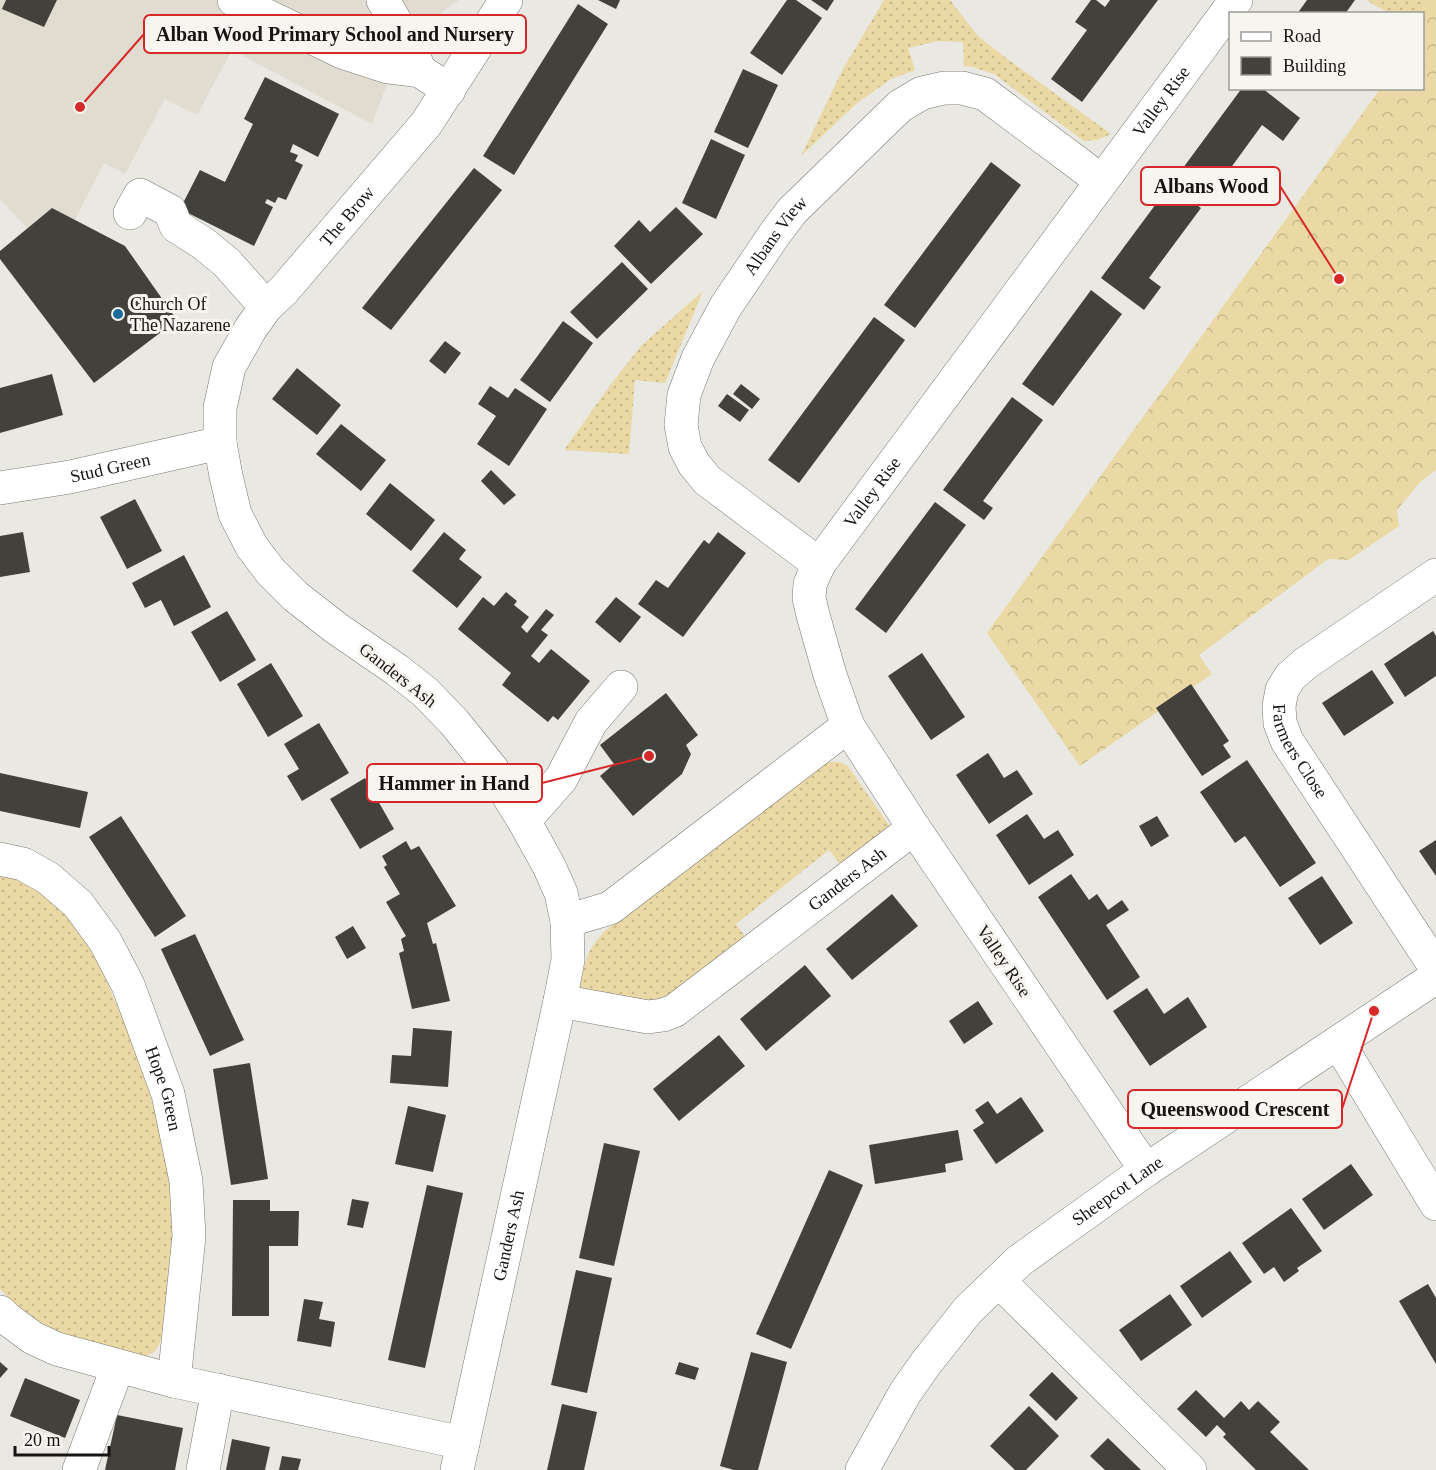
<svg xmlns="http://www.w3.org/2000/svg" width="1436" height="1470" font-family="'Times New Roman',serif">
<defs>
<pattern id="grass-dots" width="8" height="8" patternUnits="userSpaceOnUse" patternTransform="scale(1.5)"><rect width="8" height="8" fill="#ead9a4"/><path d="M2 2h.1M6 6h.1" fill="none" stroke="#c8b98c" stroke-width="1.8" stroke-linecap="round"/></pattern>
<pattern id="forest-crowns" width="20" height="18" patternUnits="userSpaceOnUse" patternTransform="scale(1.5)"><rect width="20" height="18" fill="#ead9a4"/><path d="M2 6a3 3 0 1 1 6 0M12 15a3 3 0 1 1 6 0" fill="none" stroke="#c8b98c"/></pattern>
</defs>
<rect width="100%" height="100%" fill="#e9e8e2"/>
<path fill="#e0dccf" d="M0,0H459L444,10L424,32L386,87L372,124L232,50L197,115L165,99L125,174L104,163L75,220L52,208L27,228L0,199Z"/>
<g fill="url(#grass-dots)">
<path d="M884,0H950L977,35L1006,58L1111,134L1097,140L1084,141L994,74L973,67L964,66L963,42L938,41L908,48L915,70L891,79L856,104L801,156L844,67Z"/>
<path d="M1366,0H1426L1421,13H1389Z"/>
<path d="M703,291L665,383L635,380L629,454L564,450L611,384L642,345Z"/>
<path d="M827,762H839L847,765L893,831L843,868L829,850L736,924L749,942L661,1006L580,992L578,983L589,952L596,941L605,931L814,765Z"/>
<path d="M0,872C14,877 29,882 41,892C58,906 74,924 86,942C99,963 109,986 118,1008C144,1069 165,1133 172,1200C175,1230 173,1260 169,1290C167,1309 167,1331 157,1348C154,1353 148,1355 143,1358L53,1330L20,1310L0,1289Z"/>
</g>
<path fill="url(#forest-crowns)" d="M1426,0H1436V470L1419,483L1397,510L1399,526L1349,560L1328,559L1199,655L1212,674L1080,766L987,633L1380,89L1422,88V14L1421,13Z"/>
<g fill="#42413c">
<path d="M6,0H57L44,27L2,9Z"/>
<path d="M598,0H620L616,9Z"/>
<path d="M787,0H796L822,18L782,75L750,53Z"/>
<path d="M811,0H834L827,11Z"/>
<path d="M1091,0H1096L1105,7L1110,0H1158L1082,102L1051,79L1087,30L1075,22Z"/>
<path d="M1307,0H1355L1345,14H1297Z"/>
<path d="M578,4L608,24L514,175L483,156Z"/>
<path d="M743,69L778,85L748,148L714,132Z"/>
<path d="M265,77L339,114L318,157L293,144L290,152L298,155L295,161L303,165L286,200L278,197L275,203L267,199L265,203L273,207L254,246L180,209L200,170L225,182L253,124L244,119Z"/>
<path d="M1242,88H1262L1300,118L1283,141L1262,125L1211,195L1180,172Z"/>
<path d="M711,139L745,155L716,219L682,203Z"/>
<path d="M991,162L1021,185L915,328L884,305Z"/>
<path d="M474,168L502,190L391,330L362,308Z"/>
<path d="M1170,185L1201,208L1149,278L1161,287L1144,310L1101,278Z"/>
<path d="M676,207L703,234L651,284L614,246L639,220L650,232Z"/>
<path d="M52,208L125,246L177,320L94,383L0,259V251Z"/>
<path d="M622,262L648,289L597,339L570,312Z"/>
<path d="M1091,290L1122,314L1053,406L1022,384Z"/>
<path d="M874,317L905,340L799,483L768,460Z"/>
<path d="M563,321L593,343L550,402L520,380Z"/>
<path d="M445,341L461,353L445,374L429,361Z"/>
<path d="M297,368L341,405L317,435L272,399Z"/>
<path d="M52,374L63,415L0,433V388Z"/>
<path d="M741,384L760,399L752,409L733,394Z"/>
<path d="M490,386L508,398L515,388L547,409L509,466L477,444L496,416L478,404Z"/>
<path d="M727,394L749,410L740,422L718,406Z"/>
<path d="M1012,397L1043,420L983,501L993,508L984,520L943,490Z"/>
<path d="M341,424L386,460L361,491L316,454Z"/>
<path d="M491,470L516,495L504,505L481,481Z"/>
<path d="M390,483L435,520L411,551L366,514Z"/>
<path d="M135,499L162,551L127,569L100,517Z"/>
<path d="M935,502L966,525L886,633L855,609Z"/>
<path d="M23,532L30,572L0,577V536Z"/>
<path d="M444,532L466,550L459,559L482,577L457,608L412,571Z"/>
<path d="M718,532L746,553L683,637L638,604L656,580L668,588L704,540L709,544Z"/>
<path d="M184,555L211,607L174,626L161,600L145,608L132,583Z"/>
<path d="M506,592L517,601L514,605L529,617L521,627L527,633L546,609L554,615L541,630L548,635L531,656L539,663L551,649L590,681L558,720L553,716L548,722L502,685L511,673L458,629L483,597L494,606Z"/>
<path d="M616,597L641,617L620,643L595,622Z"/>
<path d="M227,611L256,660L220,682L191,632Z"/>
<path d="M1433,631L1436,636V676L1405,697L1384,664Z"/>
<path d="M922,653L965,717L931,740L888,676Z"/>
<path d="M271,663L303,716L268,737L237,684Z"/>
<path d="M1372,670L1394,703L1344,736L1322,703Z"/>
<path d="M1191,684L1229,741L1223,745L1231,757L1202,776L1156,708Z"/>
<path d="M666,693L698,735L686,745L691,754L682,774L633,816L600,776L614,764L600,745Z"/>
<path d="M319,723L349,773L302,801L287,776L299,769L284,744Z"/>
<path d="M988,753L1004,778L1017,770L1033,794L989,824L956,775Z"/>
<path d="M1247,760L1316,863L1280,887L1245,836L1235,843L1200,792Z"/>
<path d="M0,773L88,792L80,828L0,811Z"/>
<path d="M365,778L394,829L360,849L330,799Z"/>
<path d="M1027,814L1044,839L1058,830L1074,855L1029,885L996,835Z"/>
<path d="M121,816L186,916L155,937L89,837Z"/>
<path d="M1157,816L1169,836L1151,847L1139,826Z"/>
<path d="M1436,840V876L1419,851Z"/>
<path d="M406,841L411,850L419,846L456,906L427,923L433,944L436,943L450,1001L412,1009L399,953L404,951L401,939L406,936L386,902L400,894L384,867L387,865L382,856Z"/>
<path d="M1071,874L1089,900L1097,894L1108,910L1122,900L1129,910L1106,925L1140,977L1107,1000L1038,897Z"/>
<path d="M1322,876L1353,923L1320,945L1288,898Z"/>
<path d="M892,894L918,926L852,980L826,949Z"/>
<path d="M353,926L366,948L347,959L335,937Z"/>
<path d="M195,934L244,1040L210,1056L161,949Z"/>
<path d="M805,965L831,996L766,1051L740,1019Z"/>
<path d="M1147,988L1164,1014L1188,997L1207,1027L1150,1066L1113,1011Z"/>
<path d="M978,1001L993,1024L964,1044L949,1021Z"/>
<path d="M413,1028L452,1031L448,1087L390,1083L392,1055L411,1056Z"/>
<path d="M719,1035L745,1066L679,1121L653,1089Z"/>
<path d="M250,1063L268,1179L231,1185L213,1069Z"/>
<path d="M1021,1097L1044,1131L996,1164L973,1130L984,1123L975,1110L988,1101L997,1114Z"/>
<path d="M408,1106L446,1115L433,1172L395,1164Z"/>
<path d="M958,1130L963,1160L945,1164L946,1172L875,1184L869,1145Z"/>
<path d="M604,1143L640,1151L614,1266L579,1258Z"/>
<path d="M1351,1164L1373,1195L1324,1230L1302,1199Z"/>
<path d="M829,1170L863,1185L791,1349L756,1334Z"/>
<path d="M427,1185L463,1193L425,1368L388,1360Z"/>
<path d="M352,1199L369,1202L363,1228L347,1225Z"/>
<path d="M233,1200H270V1211H299L298,1246H269V1316H232Z"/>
<path d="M1291,1208L1322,1251L1297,1268L1299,1271L1284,1282L1274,1267L1264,1274L1242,1243Z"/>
<path d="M1230,1251L1252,1282L1202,1318L1180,1286Z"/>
<path d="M576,1270L612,1278L587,1393L551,1385Z"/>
<path d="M1428,1284L1436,1298V1364L1399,1301Z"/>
<path d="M1170,1294L1192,1325L1141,1361L1119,1330Z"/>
<path d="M304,1299L323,1302L319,1319L335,1322L331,1347L297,1341Z"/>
<path d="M751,1352L787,1362L758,1470H734L720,1466Z"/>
<path d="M0,1362L8,1369L0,1378Z"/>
<path d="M679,1362L699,1368L695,1380L675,1374Z"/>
<path d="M1052,1372L1078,1398L1056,1421L1029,1395Z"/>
<path d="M25,1378L80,1400L65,1438L10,1416Z"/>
<path d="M1196,1390L1224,1418L1241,1401L1249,1410L1258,1401L1280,1422L1270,1432L1309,1470H1256L1223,1437L1226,1434L1217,1425L1206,1437L1177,1409Z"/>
<path d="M562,1404L597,1412L584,1470H547Z"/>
<path d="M1029,1406L1059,1436L1026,1470H1015L990,1446Z"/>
<path d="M117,1415L183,1428L175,1470H105Z"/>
<path d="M1108,1438L1141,1470H1105L1090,1456Z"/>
<path d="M232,1439L270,1447L265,1470H226Z"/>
<path d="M282,1456L301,1459L298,1470H279Z"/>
</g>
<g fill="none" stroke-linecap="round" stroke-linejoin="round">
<defs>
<g id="minor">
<path d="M234,0L342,52L388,67L420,71L449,90"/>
<path d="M383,0L407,42L420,71"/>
<path d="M130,213L140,195L170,211L176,226L204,244L227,263L266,307"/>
<path id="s1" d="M0,488L70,477L220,443"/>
<path id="s2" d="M819,564L707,480L694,464L685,447L681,425L684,395L698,358L726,306L774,235L792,211L900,106L922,93L944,88H962L985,94L1075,161L1101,181"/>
<path id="s3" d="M1436,575L1306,663L1290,677L1282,690L1279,706L1280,723L1287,741L1436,968"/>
<path d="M524,821L561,779L591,722L621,687"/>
<path id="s4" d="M0,859L23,864L48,878L78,904L105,941L128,985L168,1094L186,1181L189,1236L174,1381"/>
<path d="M567,921L610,908L848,726"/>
<path id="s5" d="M560,1001L648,1017L663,1015L674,1011L914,828"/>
<path d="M1338,1042L1436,1204"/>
<path id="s6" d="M1146,1170L914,828L848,726L830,675L813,615L809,598L810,584L819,564L1236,0"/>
<path d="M999,1281L1190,1470"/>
<path d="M0,1312L6,1318L33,1338L57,1349L174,1381L463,1443"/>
<path d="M79,1470L118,1366"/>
<path d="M203,1470L218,1390"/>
<path id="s7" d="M457,1470L560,1001L568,960L567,921L561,893L549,866L524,821L492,769L454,722L425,692L397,670L336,628L295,596L271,572L252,547L235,514L226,476L220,443V408L229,367L251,328L266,307L284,290L426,124L506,0"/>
<path id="s8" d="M862,1470L905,1393L926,1363L968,1310L1019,1261L1146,1170L1436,977"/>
</g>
</defs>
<use href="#minor" stroke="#7a7974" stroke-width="34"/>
<use href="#minor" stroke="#fff" stroke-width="33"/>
</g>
<circle fill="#1a6a9c" stroke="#f7f5ef" stroke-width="2" cx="118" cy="314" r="6"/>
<g text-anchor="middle" stroke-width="6" stroke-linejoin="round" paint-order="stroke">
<g font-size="18" fill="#161513" stroke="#f7f5ef">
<text dy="6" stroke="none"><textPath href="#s6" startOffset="1280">Valley Rise</textPath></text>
<text dy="6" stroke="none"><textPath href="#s7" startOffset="1440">The Brow</textPath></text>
<text dy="6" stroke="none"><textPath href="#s2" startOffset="417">Albans View</textPath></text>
<text dy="6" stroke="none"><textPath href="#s1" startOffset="112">Stud Green</textPath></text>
<text dy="6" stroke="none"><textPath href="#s6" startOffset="794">Valley Rise</textPath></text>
<text transform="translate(398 675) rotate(38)" y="6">Ganders Ash</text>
<text dy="6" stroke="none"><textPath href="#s3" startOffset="260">Farmers Close</textPath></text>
<text dy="6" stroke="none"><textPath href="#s5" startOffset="334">Ganders Ash</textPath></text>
<text transform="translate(1004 961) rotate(56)" y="6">Valley Rise</text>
<text dy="6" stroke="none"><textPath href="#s4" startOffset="297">Hope Green</textPath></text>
<text dy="6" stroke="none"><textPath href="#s8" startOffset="384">Sheepcot Lane</textPath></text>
<text dy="6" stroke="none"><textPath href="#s7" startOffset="240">Ganders Ash</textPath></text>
</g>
<g font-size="18" fill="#161513" stroke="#f7f5ef" text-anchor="start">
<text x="130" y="310">Church Of<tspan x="130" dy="21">The Nazarene</tspan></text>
</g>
</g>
<path fill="none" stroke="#d62828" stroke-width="2" d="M80 107L144 34M1339 279L1280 186M649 756L542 783M1374 1011L1342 1109"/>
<g fill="#d62828" stroke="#f7f5ef" stroke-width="2">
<circle cx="80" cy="107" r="6"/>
<circle cx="1339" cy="279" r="6"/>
<circle cx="649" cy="756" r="6"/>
<circle cx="1374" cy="1011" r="6"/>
</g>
<g fill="#f7f5ef" stroke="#d62828" stroke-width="2">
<rect x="144" y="15" width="382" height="38" rx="6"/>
<rect x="1141" y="167" width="139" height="38" rx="6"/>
<rect x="367" y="764" width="175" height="38" rx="6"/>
<rect x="1128" y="1090" width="214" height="38" rx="6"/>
</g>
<g font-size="20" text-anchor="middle" font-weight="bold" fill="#161513">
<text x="335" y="41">Alban Wood Primary School and Nursery</text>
<text x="1211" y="193">Albans Wood</text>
<text x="454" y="790">Hammer in Hand</text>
<text x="1235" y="1116">Queenswood Crescent</text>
</g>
<rect x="1229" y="12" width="195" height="78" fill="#f7f5ef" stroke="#9d9b97" stroke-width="1.5"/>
<rect x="1241" y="32" width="30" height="9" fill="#ffffff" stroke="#9d9b97" stroke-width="1.5"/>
<text x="1283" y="42" font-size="18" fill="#161513">Road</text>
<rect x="1241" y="57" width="30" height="18" fill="#42413c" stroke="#9d9b97" stroke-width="1.5"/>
<text x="1283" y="72" font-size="18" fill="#161513">Building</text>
<path d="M15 1446v9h94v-9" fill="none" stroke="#161513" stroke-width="3"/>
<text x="24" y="1446" font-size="18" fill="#161513" stroke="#f7f5ef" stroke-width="4.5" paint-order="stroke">20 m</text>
</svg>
